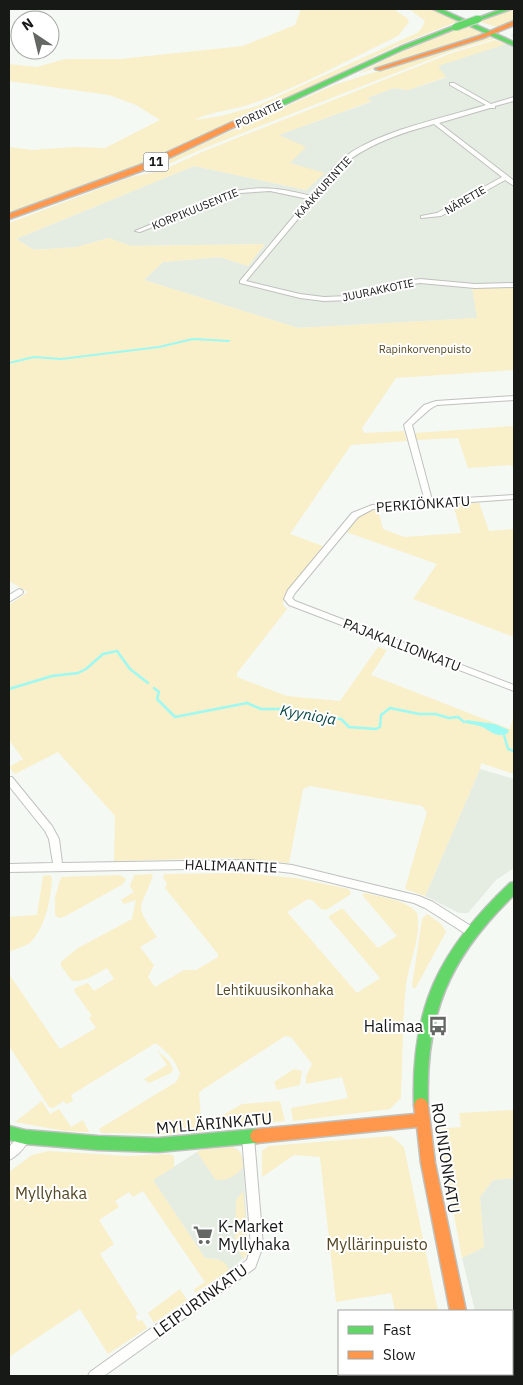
<svg xmlns="http://www.w3.org/2000/svg" width="523" height="1385" font-family="'IBM Plex Sans',sans-serif">
<rect width="100%" height="100%" fill="#f5f9f4"/>
<g fill="#e5ede3">
<path d="M514,31V288H472L478,318L298,328L144,280L163,262L220,257L248,266L265,244L131,246L109,238L77,247L34,250L16,239L194,166L306,190L290,163L278,135L371,102L366,98L394,88L408,90L445,78L437,66L514,40L511,35Z"/>
<path d="M480,769L514,779V868L496,880L468,913H459L425,896Z"/>
<path d="M233,1147L238,1150L243,1158L248,1246L245,1257L229,1270L218,1259L205,1258L153,1180L200,1150Z"/>
<path d="M514,1178V1376H490L489,1374H512V1311H475L462,1258L484,1247L480,1197L493,1180Z"/>
</g>
<g fill="#f9efc8">
<path d="M301,9H393L407,18L409,22L398,36C350,59 303,85 254,103C238,109 205,113 195,120L221,116L257,106L417,33L422,28L425,21L409,9H432L459,21L396,46L195,142L97,183L9,214V147L32,150L74,147L105,148L160,120L136,105L109,95L9,81V64L37,67L65,59H120L243,46L295,25Z"/>
<path d="M514,9V21L500,28L477,21Z"/>
<path d="M468,25L483,33L478,37L357,74L401,52Z"/>
<path d="M492,37L496,38L449,52L202,149L164,166L142,171L334,85L482,38Z"/>
<path d="M495,40L506,44L438,66L446,77L408,90L394,88L367,98L372,101L279,135L306,147L290,163L325,173L306,190L194,166L16,239L34,250L77,247L109,238L131,246L265,244L248,266L220,257L163,262L144,280L298,328L477,318L472,288H514V370L396,378L362,428L364,433L404,431L407,441L351,445L290,534L323,546L284,596L283,605L287,609L237,673V677L287,696L340,701L378,647L387,650L371,675L510,729L514,714V774L481,763L480,769L425,896L405,889L427,812L422,806L310,786L303,789L289,863L230,858L114,861L115,816L58,752L15,774L9,767L23,759L9,740V605L28,592L9,581V223L131,177L161,171L202,152L452,53Z"/>
<path d="M514,426V467L509,465L468,468L458,438L417,440L415,433Z"/>
<path d="M479,503L489,531L514,529V637L413,599L437,564L346,532C356,519 362,511 378,510L383,529L404,537L461,533L453,504Z"/>
<path d="M242,873L295,878L349,889L351,894L326,910L321,909L312,900L308,899L287,912L357,993L380,978L329,918V916L341,909H343L378,948L397,936L362,895L365,893C380,897 408,900 417,913C422,936 409,962 406,985C402,1020 403,1056 401,1092V1098L390,1109L293,1121L291,1108L348,1098L342,1077L306,1084V1076L312,1064L291,1037L285,1036L202,1090L199,1093L202,1131L173,1134L101,1133L99,1129L176,1082L180,1074C177,1062 167,1052 157,1044H154L71,1095L73,1101L66,1104L64,1101L53,1108L49,1107L9,1046V974L60,1049L96,1028L89,1018L92,1016L74,991L75,988L88,983L94,991L114,979L107,968C96,974 85,982 72,981L61,966V962L78,948L132,919L136,900L124,904L121,900L134,892L130,886L134,875L153,874C142,912 131,900 157,937L140,947L154,965L148,977L155,987L184,970H196L218,957V954L165,888L167,883L163,878L164,874Z"/>
<path d="M49,875L52,877C51,899 46,926 30,943C27,945 14,950 9,952V917L37,915L43,876Z"/>
<path d="M120,875L126,879L123,884L64,917L59,918L55,915V897L61,877Z"/>
<path d="M427,914L441,924L446,932L415,989L412,986L422,919Z"/>
<path d="M157,1050L169,1061L173,1070L171,1073L149,1083L144,1079L167,1065Z"/>
<path d="M294,1069L302,1071L300,1085L277,1090L274,1082Z"/>
<path d="M42,1101L50,1114L59,1109L71,1127L83,1120L89,1132L65,1131L15,1122Z"/>
<path d="M280,1101L285,1121L213,1129L209,1128L208,1120L218,1115H223L242,1104Z"/>
<path d="M514,1110V1178L493,1180L480,1197L484,1247L462,1258L438,1129L461,1127L459,1113Z"/>
<path d="M391,1136L404,1147L438,1311H395L391,1293L336,1302L320,1157L294,1155L262,1177V1151L269,1146Z"/>
<path d="M233,1147L241,1153L243,1167C237,1175 225,1183 215,1179L197,1152L200,1150Z"/>
<path d="M48,1151L128,1156L169,1154L174,1156V1167L153,1180L205,1258C216,1260 225,1258 229,1270L195,1293L194,1289L205,1282L143,1191L133,1197L129,1192L115,1201L119,1207L99,1220L114,1244L100,1254L138,1314L135,1316L138,1321L142,1320L147,1328L108,1354L80,1309L9,1357V1172L32,1155Z"/>
<path d="M243,1191L248,1246V1252L244,1259L237,1249L235,1243L236,1200Z"/>
<path d="M180,1289L187,1300L154,1323L148,1313Z"/>
</g>
<path fill="#9df9f2" d="M466,720L495,724L509,730L508,733C495,739 491,730 480,726C475,724 469,725 464,722Z"/>
<g fill="none" stroke-linecap="round" stroke-linejoin="round">
<path stroke="#9df9f2" stroke-width="2" d="M9,363L34,357L61,359L159,347L193,339L229,341"/>
<g stroke="#9df9f2" stroke-width="2.5">
<path d="M154,688L159,692L157,699L175,717L247,703L261,709H282L296,715L341,719L349,727L376,729L380,727L381,715L390,708L419,714H435L449,718L458,717L464,722"/>
<path d="M9,689L52,676L78,673L86,669L103,654L117,651L130,669L148,683"/>
<path d="M504,735L508,749L514,751"/>
</g>
<defs>
<g id="street">
<path d="M450,83H454L491,104L514,97V101L495,106V108H490L439,123L508,176L514,181V186L505,180L441,216L421,218V216L437,213L502,177L434,124C402,133 370,143 344,164L246,281L300,294L324,297L349,296L400,282L420,279L475,284L514,283V287L475,288L420,283L400,286L349,300L324,301L300,298L240,283V281L308,199L270,191L240,193L231,195L140,232L135,231L227,193C258,185 280,188 311,196C323,181 336,162 353,151C392,128 443,118 486,105L450,85Z"/>
<path d="M514,396V400L437,405L430,409L412,425L432,500L514,495V499L373,509L358,517L295,593L292,598L295,601L514,685V691L289,605L284,599L288,590L352,513L372,505L425,501L404,425L424,405L436,401Z"/>
<path d="M19,589L22,590L23,592L22,594L9,602V595Z"/>
<path d="M9,777H12L52,826L59,839L62,863L250,860L292,865L419,896L433,902L474,928L475,931L474,934L470,935L466,934L425,908L414,903L292,873L250,868L9,872V864L53,863L49,839L45,831L9,786Z"/>
<path d="M25,1132L29,1133L31,1137C27,1145 17,1157 9,1160V1147L21,1133Z"/>
<path d="M248,1132L252,1133L254,1137L263,1246L255,1268L104,1376H88L90,1372L247,1260L251,1246L242,1137L244,1133Z"/>
</g>
<g id="fast">
<path d="M433,9H441L514,42V46Z"/>
<path d="M502,9H511L480,20L475,19Z"/>
<path d="M454,26L459,27L404,49L273,110L266,108L400,47Z"/>
<path d="M514,882V895C449,958 425,1014 428,1105L426,1110L421,1112L416,1110L414,1105C411,1007 439,950 510,883Z"/>
<path d="M9,1126L25,1130L98,1136L158,1138L257,1129L262,1131L264,1136L262,1141L257,1143L158,1152L98,1150L25,1144L9,1140Z"/>
</g>
<g id="slow">
<path d="M514,21V25L483,38L380,70L375,69L479,36Z"/>
<path d="M267,106L274,108L144,170L9,219V214L138,166Z"/>
<path d="M421,1098L426,1100L428,1105L435,1163L466,1311H450L421,1163L417,1127L257,1143L252,1141L250,1136L252,1131L257,1129L415,1114L414,1105L416,1100Z"/>
<path d="M461,1374H477L478,1376H462Z"/>
</g>
</defs>
<use href="#street" stroke="#bfc1be" stroke-width="2"/>
<use href="#fast" stroke="#bfc1be" stroke-width="3"/>
<use href="#slow" stroke="#bfc1be" stroke-width="3"/>
<use href="#street" fill="#fefefd" fill-rule="evenodd"/>
<use href="#fast" fill="#63d668" fill-rule="evenodd"/>
<use href="#slow" fill="#ff974d" fill-rule="evenodd"/>
<defs>
<path id="fast-bridge" d="M456,27L478,19"/>
</defs>
<use href="#fast-bridge" stroke="#d1d3d1" stroke-width="9" stroke-linecap="butt"/>
<use href="#fast-bridge" stroke="#63d668" stroke-width="7"/>
</g>
<defs>
<symbol id="bus-bare" viewBox="-9 -9 18 18"><path d="M-5-6H5V4H4V6H2V4H-2V6H-4V4H-5ZM-3.5-4V0h7V-4ZM-3.5 1.2v1.5H-2V1.2ZM2 1.2v1.5H3.5V1.2Z" fill="#656764" stroke="#fff" stroke-width="2.5" paint-order="stroke"/></symbol>
<symbol id="supermarket-bare" viewBox="-9 -9 18 18"><path d="M-6-5.5h2.5l.6 2H6L4.5 2H-2.5L-4.4-4H-6ZM-1.5 3.2a1.3 1.3 0 1 0 .1 0ZM3 3.2a1.3 1.3 0 1 0 .1 0Z" fill="#656764" stroke="#fff" stroke-width="2.5" paint-order="stroke"/></symbol>
</defs>
<g fill-rule="evenodd">
<use href="#bus-bare" x="424" y="1012" width="28" height="28"/>
<use href="#supermarket-bare" x="189" y="1221" width="28" height="28"/>
</g>
<g text-anchor="middle" stroke-width="4" stroke-linejoin="round" paint-order="stroke">
<g font-size="11" fill="#171917" stroke="#fff">
<text transform="translate(259 114) rotate(-25)" y="4">PORINTIE</text>
<text transform="translate(323 187) rotate(-48)" y="4">KAAKKURINTIE</text>
<text transform="translate(465 200) rotate(-30)" y="4">NÄRETIE</text>
<text transform="translate(195 209) rotate(-22)" y="4">KORPIKUUSENTIE</text>
<text transform="translate(378 290) rotate(-12)" y="4">JUURAKKOTIE</text>
</g>
<g font-size="11" fill="#544721" stroke="#fff">
<text x="425" y="353">Rapinkorvenpuisto</text>
</g>
<rect fill="#fff" stroke="#5d5e5d" stroke-width="1" x="143.5" y="152.5" width="25" height="19" rx="4"/>
<g font-size="12" font-weight="bold" fill="#171917">
<text x="156" y="166">11</text>
</g>
<g font-size="14" fill="#171917" stroke="#fff">
<text transform="translate(423 504) rotate(-4)" y="5">PERKIÖNKATU</text>
<text transform="translate(402 645) rotate(21)" y="5">PAJAKALLIONKATU</text>
<text transform="translate(231 866) rotate(2)" y="5">HALIMAANTIE</text>
</g>
<g font-size="14" fill="#544721" stroke="#fff">
<text x="275" y="995">Lehtikuusikonhaka</text>
</g>
<g font-size="15" font-style="italic" fill="#074643" stroke="#fff">
<text transform="translate(308 715) rotate(10)" y="5">Kyynioja</text>
</g>
<g font-size="16" fill="#171917" stroke="#fff" text-anchor="end">
<text x="423" y="1032">Halimaa</text>
<text x="218" y="1232" text-anchor="start">K-Market<tspan x="218" dy="18">Myllyhaka</tspan></text>
</g>
<g font-size="16" fill="#171917" stroke="#fff">
<text transform="translate(214 1123) rotate(-5)" y="6">MYLLÄRINKATU</text>
<text transform="translate(446 1158) rotate(81)" y="6">ROUNIONKATU</text>
<text transform="translate(200 1300) rotate(-36)" y="6">LEIPURINKATU</text>
</g>
<g font-size="16" fill="#544721" stroke="#fff">
<text x="51" y="1199">Myllyhaka</text>
<text x="377" y="1250">Myllärinpuisto</text>
</g>
</g>
<rect width="523" height="1385" fill="none" stroke="#171917" stroke-width="20"/>
<rect x="338" y="1310" width="175" height="65" fill="#ffffff" stroke="#a2a3a2"/>
<rect x="348" y="1326" width="25" height="8" fill="#63d668" stroke="#a2a3a2"/>
<text x="383" y="1335" font-size="15" fill="#171917">Fast</text>
<rect x="348" y="1351" width="25" height="8" fill="#ff974d" stroke="#a2a3a2"/>
<text x="383" y="1360" font-size="15" fill="#171917">Slow</text>
<g transform="translate(35 35) rotate(325)"><circle r="24" fill="#ffffff" stroke="#a2a3a2"/>
<path d="M0-4L9 19L0 12L-9 19Z" fill="#656764"/>
<text y="-8" font-size="14" font-weight="bold" text-anchor="middle" fill="#171917">N</text>
</g>
</svg>
